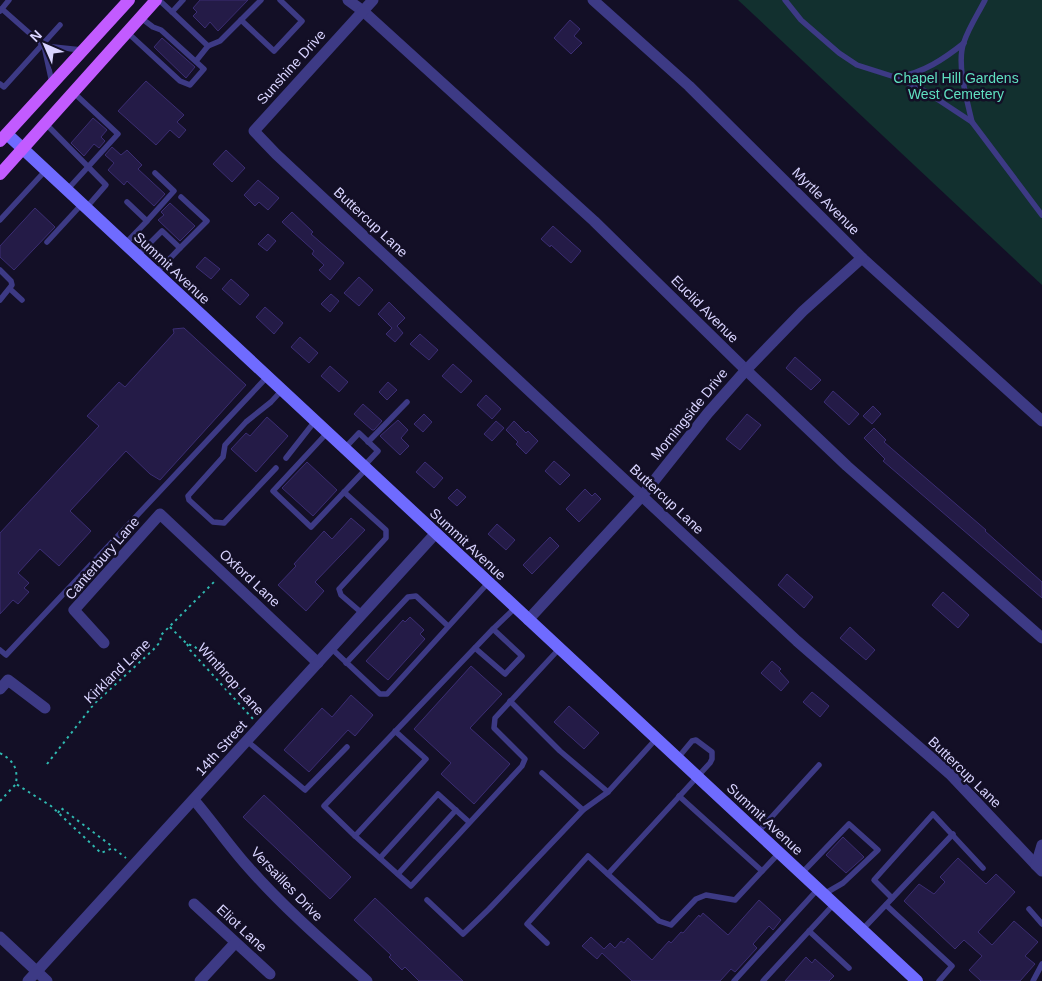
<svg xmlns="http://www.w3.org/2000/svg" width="1042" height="981" font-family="Helvetica,sans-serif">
<rect width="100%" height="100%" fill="#130f26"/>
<path fill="#12302f" d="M738,0H1042V285Z"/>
<g fill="#241b47" stroke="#3b2d73">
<path d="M200,0H248L218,31L210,22L205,28L193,16L197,12L193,8Z"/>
<path d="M570,20L580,29L574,36L582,43L571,54L554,38Z"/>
<path d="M162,38L195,67L186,78L154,47Z"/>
<path d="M146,81L184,115L177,122L186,130L179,138L170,130L156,145L118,111Z"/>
<path d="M93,118L107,130L101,137L105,141L99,148L94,144L84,156L71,143Z"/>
<path d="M112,147L121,155L127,150L142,165L138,169L165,194L154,206L127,181L124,185L108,170L114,163L105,155Z"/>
<path d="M226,150L245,168L232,182L213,164Z"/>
<path d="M258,180L279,198L268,210L259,202L255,206L244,195Z"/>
<path d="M170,203L195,226L180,241L158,220L164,215L161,212Z"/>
<path d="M35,208L55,227L14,270L0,257V246Z"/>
<path d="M292,212L313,232L311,234L344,263L330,280L319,270L324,265L312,254L314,251L282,222Z"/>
<path d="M553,226L581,251L571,263L551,245L550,247L541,239Z"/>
<path d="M268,234L276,241L267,251L258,244Z"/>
<path d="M205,257L220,269L211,279L196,267Z"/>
<path d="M359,277L373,290L359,306L344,293Z"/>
<path d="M231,279L249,295L240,305L222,289Z"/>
<path d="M331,294L339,301L330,312L321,304Z"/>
<path d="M389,302L405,318L397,326L403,333L395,342L386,334L392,328L378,314Z"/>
<path d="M265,307L283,323L274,334L256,317Z"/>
<path d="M184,328L246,385L160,480L150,474L126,451L70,511L91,531L59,566L40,549L18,573L29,583L24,588L29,592L18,604L13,600L0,614V533L99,426L87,416L119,382L125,387L174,333L173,329Z"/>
<path d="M420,334L438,350L429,360L410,344Z"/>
<path d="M300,337L318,353L309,363L291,347Z"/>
<path d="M795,357L821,380L811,390L786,368Z"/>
<path d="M453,364L472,381L461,393L442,376Z"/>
<path d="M330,366L348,382L339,392L321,376Z"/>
<path d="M388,382L397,390L387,400L379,392Z"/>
<path d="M833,391L859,414L849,425L824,402Z"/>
<path d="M486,395L501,409L492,419L477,405Z"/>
<path d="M363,404L382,421L374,430H372L354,414Z"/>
<path d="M873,406L881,414L872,424L863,416Z"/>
<path d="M424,414L432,422L423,432L414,424Z"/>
<path d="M747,414L761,425L740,450L726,439Z"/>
<path d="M267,417L288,436L256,472L231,449L246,433L250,436Z"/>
<path d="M398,420L408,430L401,438L409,446L400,455L380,436Z"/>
<path d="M496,421L504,428L492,441L484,434Z"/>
<path d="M514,421L526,433L528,431L538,441L526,454L516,444L518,442L506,430Z"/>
<path d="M874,428L886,440L884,442L986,530L985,531L1042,582V598L883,461L885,459L864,438Z"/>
<path d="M554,461L570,475L560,485L545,471Z"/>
<path d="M307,462L337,490L313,516L282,488Z"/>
<path d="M425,462L443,478L434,488L416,472Z"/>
<path d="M457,489L466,497L457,506L448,498Z"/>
<path d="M585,489L592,496L595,493L601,499L579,522L566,509Z"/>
<path d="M351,518L365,530L315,582L324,591L306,611L278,585L296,566L294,564L324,531L332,539Z"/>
<path d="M497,524L515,540L506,550L488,534Z"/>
<path d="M550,537L559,546L532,574L523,565Z"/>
<path d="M787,574L813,597L804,608L778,585Z"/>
<path d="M943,592L969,615L958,628L932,605Z"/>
<path d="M410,617L424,630L420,634L425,639L388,680L366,661L403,620L405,622Z"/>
<path d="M850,627L875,650L866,660L840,638Z"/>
<path d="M772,661L781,669L779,671L789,682L781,691L761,673Z"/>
<path d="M471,666L502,694L470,728L510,764L474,804L441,774L451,763L414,729Z"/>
<path d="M812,692L829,706L820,717L803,702Z"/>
<path d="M351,695L373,715L355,736L348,730L309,772L284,750L322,708L332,717Z"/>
<path d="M569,706L599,733L584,749L554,722Z"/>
<path d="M264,795L351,877L330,899L243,817Z"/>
<path d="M843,837L864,857L846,873L826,855Z"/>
<path d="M958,858L986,884L996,874L1015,892L978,932L992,945L1014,921L1038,942L1025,956L1035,964L1020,981H981L969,970L982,956L964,940L955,949L904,901L919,884L934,894L945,882L940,877Z"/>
<path d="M375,898L463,981H419L405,967L402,970L389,957L391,955L354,920Z"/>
<path d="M759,900L781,920L773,930L769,926L753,944L757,948L735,972L731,969L720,981H632L602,953L597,959L582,946L591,937L604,949L610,943L615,948L621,941L624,943L628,938L652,960L669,941L671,943L681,932L683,933L699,915L700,917L703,913L728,935Z"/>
<path d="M806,957L812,963L815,959L834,976L829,981H785Z"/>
</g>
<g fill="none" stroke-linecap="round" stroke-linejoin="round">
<g stroke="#2fb8b0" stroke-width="2" stroke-dasharray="2.5 4" stroke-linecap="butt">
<path d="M170,627L187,644L194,646L262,710"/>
<path d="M187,644L190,650L253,719"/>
<path d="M0,753C14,761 18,768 16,784L51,806L101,853L113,848L126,858"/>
<path d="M47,764L94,704L153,650L161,641L160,636L216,580"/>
<path d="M0,801L16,784"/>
<path d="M58,813L61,808L113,847"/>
</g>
<g stroke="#3d3a85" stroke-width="5.5">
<path d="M159,0L172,12L183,0"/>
<path d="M785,0L801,20L839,53L857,65L898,78L925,91L972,122L1042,215"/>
<path d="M2,9L44,46"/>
<path d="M0,11L9,0"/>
<path d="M172,12L208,46"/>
<path d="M241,20L274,51L302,21L280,0"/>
<path d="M128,33L180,81L190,85L204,69L161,30L153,27L141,18"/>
<path d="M196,61L208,46L220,41L261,0"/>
<path d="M898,77C923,73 944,59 964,43"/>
<path d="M52,83L44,46L82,50"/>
<path d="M0,84L4,87L60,25"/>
<path d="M972,122C967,100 956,63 964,42C969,27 978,14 985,0"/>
<path d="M46,124L106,185L86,208"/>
<path d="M67,190L118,134L74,93"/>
<path d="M0,220L46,170"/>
<path d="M147,221L174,191L155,173"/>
<path d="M47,242L82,204"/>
<path d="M125,244L147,221L127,202"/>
<path d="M180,248L207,221L181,197"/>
<path d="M137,256L162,231L180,248L156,273"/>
<path d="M0,270L11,281L12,285L0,300"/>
<path d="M10,289L22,300"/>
<path d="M327,433L273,491L311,527L366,469"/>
<path d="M368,442L407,402"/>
<path d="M344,449L359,433L378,451L364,466"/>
<path d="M286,458L315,421"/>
<path d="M276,468L224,523L213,522L189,500L188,496L223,457L225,445L246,422L271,402L282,390"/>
<path d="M344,492L386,530V538L339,589L341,595L363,614"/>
<path d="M475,648L505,674L522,656L493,629"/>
<path d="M332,649L380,694H387L488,583"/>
<path d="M0,650L6,655L267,377"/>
<path d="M346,663L408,597L416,596L448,626"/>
<path d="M510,701L560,751L608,792"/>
<path d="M395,731L426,759L355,836L324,806L493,629L515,608"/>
<path d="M247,741L305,790L347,747"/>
<path d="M542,773L583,810"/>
<path d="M679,796L762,871"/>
<path d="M757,833L819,765"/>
<path d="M355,836L411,886L522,766L525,759L494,728L495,718L559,649"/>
<path d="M380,858L438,794L469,822"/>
<path d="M398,874L456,810"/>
<path d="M608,874L710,763L712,759V752L696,740L692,741L677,759"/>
<path d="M801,874L849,824L878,850L843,883L824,894"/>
<path d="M892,898L874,880L933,814L983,868"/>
<path d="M427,900L463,934L489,909L583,810L608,792L656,739"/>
<path d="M886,905L952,966L939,981"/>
<path d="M1029,909L1042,924"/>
<path d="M862,930L953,834"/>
<path d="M809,931L849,968"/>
<path d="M547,943L527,924L588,856L659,921L671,925L696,899L706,895L735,900L779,853"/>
<path d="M734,981L818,889"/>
<path d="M763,981L834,904"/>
<path d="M1033,981L1042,964"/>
</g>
<g stroke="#3d3a85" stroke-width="11">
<path d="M348,0L363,11L594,221L746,370L847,466L1042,638"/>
<path d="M373,0L254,131L276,154L797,641L950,774L1036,865"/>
<path d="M593,0L689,86L862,258L1042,421"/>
<path d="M528,620L642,496L708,413L746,370L803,311L862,258"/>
<path d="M104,643L74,610L160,514L318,663"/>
<path d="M0,689L8,680L45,708"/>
<path d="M194,800C213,822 229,846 249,868C285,909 327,945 367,981"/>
<path d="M1042,845L1036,865L1042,871"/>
<path d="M194,904L270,974"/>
<path d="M0,937L47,981"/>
<path d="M28,981L435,534"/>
<path d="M200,981L235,943"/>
</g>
<path stroke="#6f6bff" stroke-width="12" d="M7,134L917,981"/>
<g stroke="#c25bff" stroke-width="12">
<path d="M0,141L129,0"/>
<path d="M0,174L156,0"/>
</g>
</g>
<g text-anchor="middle" stroke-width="5" stroke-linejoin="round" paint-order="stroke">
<g font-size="14" fill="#d9d4ff" stroke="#130f26">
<text transform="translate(291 67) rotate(-48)" y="5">Sunshine Drive</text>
<text transform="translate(826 201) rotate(45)" y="5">Myrtle Avenue</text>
<text transform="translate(371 222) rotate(43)" y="5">Buttercup Lane</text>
<text transform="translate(172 268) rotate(43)" y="5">Summit Avenue</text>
<text transform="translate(705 309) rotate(45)" y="5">Euclid Avenue</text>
<text transform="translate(689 414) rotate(-51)" y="5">Morningside Drive</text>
<text transform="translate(667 499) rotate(43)" y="5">Buttercup Lane</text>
<text transform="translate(468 544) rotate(43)" y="5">Summit Avenue</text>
<text transform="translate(102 558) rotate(-49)" y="5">Canterbury Lane</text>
<text transform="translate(250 578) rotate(43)" y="5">Oxford Lane</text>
<text transform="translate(117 671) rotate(-44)" y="5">Kirkland Lane</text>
<text transform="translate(231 679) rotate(48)" y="5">Winthrop Lane</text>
<text transform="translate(221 748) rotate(-48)" y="5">14th Street</text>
<text transform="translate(965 772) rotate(44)" y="5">Buttercup Lane</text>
<text transform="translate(765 819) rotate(43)" y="5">Summit Avenue</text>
<text transform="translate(287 884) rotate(46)" y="5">Versailles Drive</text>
<text transform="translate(242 928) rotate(43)" y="5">Eliot Lane</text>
</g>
<g font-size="14" fill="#5fe0c0" stroke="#130f26">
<text x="956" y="83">Chapel Hill Gardens<tspan x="956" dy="16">West Cemetery</tspan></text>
</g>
</g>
<g transform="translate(45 45) rotate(315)" stroke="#130f26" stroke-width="4" paint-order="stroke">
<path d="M0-4L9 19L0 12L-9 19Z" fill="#d9d4ff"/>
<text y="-8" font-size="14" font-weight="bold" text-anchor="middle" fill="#d9d4ff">N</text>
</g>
</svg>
